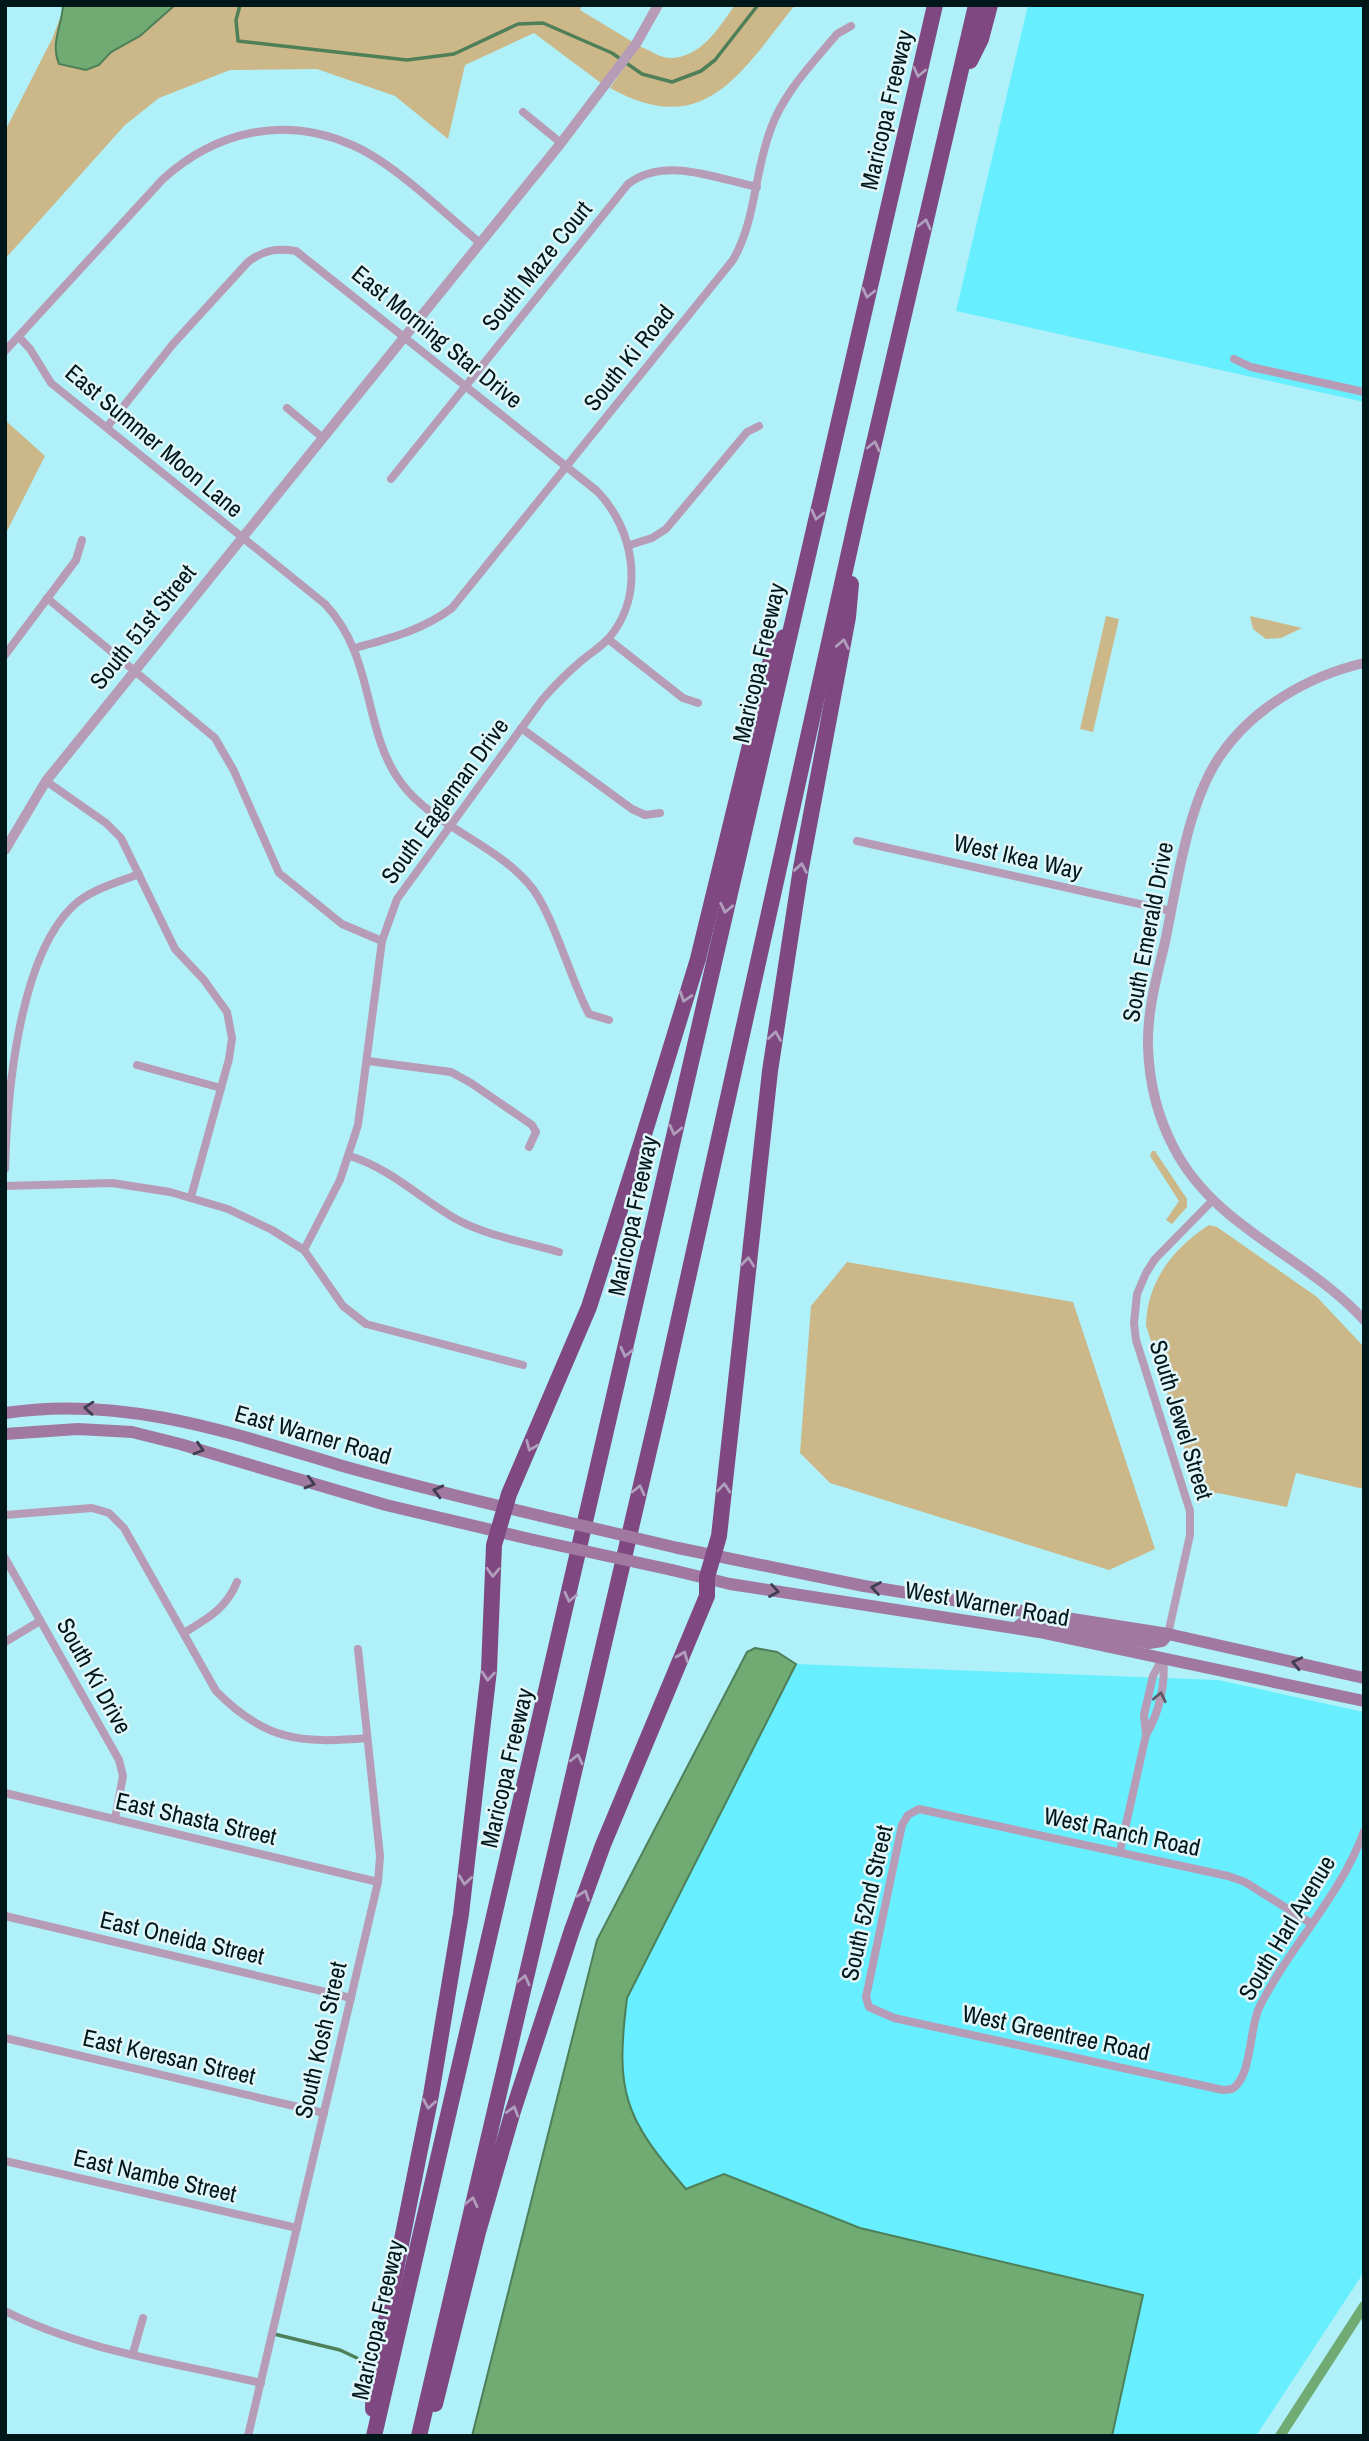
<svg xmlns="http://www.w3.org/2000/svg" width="1369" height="2441" font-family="'Archivo Narrow',sans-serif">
<rect width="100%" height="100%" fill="#b0f1f9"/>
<g fill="#68efff">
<path d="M1028,5H1364V402L956,311Z"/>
<path d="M796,1664L1218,1680L1364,1712V2272L1256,2436H1112L1143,2294L860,2228L724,2174L686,2189L646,2141L626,2102L622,2045L627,1998Z"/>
</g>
<g fill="#ccb788">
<path d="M65,5H582L580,10L636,44L605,86L534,33L465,65L448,139L395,96L317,69L230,70L159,98L125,125L5,259V131L52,39Z"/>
<path d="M735,5H795C741,72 705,141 610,88L639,46C648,49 660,58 669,58C702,58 718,28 735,5Z"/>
<path d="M5,420L45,456L5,535Z"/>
<path d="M1106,616L1119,619L1093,732L1080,729Z"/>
<path d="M1250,616L1302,628L1281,638L1266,639L1253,629Z"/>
<path d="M1152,1151H1155L1187,1199V1207L1172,1224L1166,1220L1179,1201L1150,1156Z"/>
<path d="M1209,1225L1217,1227L1317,1297L1364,1347V1489L1296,1473L1287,1507L1218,1493L1199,1495L1146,1325C1147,1282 1173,1248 1209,1225Z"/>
<path d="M847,1262L1073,1302L1155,1549L1109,1570L830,1483L800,1453L811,1306Z"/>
</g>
<g fill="#6fab73" stroke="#4e7f58" stroke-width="2">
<path d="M63,5H175L140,36L111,52L99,65L86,70L59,64C50,42 62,27 63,5Z"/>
<path d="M755,1648L777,1652L796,1664L627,1998C615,2093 624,2117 686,2189L724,2174L860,2228L1143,2295L1112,2436H472L597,1940L747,1652Z"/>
</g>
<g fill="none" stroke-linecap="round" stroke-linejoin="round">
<g stroke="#4e7f58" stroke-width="3.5">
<path d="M240,5L236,20L238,41L407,60L454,54L518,24L543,23L612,53L642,74L672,82L701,71L715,60L758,5"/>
<path d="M274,2334L340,2350L357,2358"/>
</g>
<path stroke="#6fab73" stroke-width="10" d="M1280,2436L1364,2306"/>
<g stroke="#b79cb7" stroke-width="8">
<path d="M523,112L561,143"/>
<path d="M19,337L30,349L51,383L325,604C376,658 362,732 402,784C434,826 493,843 528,883C552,909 570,979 589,1014L609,1020"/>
<path d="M5,351L163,179C216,131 285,115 352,145C394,163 444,213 480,243"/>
<path d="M1234,359L1251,367L1364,392"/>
<path d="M287,408L323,438"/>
<path d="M107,427L173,344L248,262C264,250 276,248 296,251L597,491C634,529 646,594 609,638C601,647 589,654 580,662C566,674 554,686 542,700L397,899L382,941L358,1125L340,1180L304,1250"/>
<path d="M391,479L628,184C665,156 715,178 757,187"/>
<path d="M630,545L652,538L666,529L747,432L759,426"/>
<path d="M47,598L215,738L234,771L279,873L342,924L382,941"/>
<path d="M608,639L683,698L698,703"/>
<path d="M355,648C390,638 423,630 452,608L733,260C756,220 754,174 770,131C783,93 812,64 837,34L851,26"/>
<path d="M5,655L76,560L82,540"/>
<path d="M521,728L632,809L645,815L660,813"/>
<path d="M46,781L106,823L121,838L175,949L204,980L227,1012L232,1038L229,1059L191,1197"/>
<path d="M857,841L1171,911"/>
<path d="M368,1061L451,1072L471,1083L532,1125L536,1132L529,1147"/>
<path d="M137,1065L221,1088"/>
<path d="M350,1156C393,1170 418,1197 456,1219C487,1236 525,1242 559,1252"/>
<path d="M5,1169C7,1097 18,960 72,907C89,890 116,883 139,874"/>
<path d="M5,1186L112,1183L170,1192L228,1209L272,1230L304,1250L343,1306L366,1324L523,1365"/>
<path d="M5,1515L92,1508L109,1513L124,1528L216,1691C264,1740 300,1744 367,1738"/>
<path d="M5,1558L119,1760L123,1776L115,1819"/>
<path d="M184,1633C208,1618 226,1609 237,1582"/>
<path d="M1168,1634L1190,1535V1511L1136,1340L1134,1323L1137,1294L1146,1273L1155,1259L1213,1200"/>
<path d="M5,1642L40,1621"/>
<path d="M1146,1735C1159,1713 1166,1684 1163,1658"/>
<path d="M5,1793L378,1882"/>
<path d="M1120,1851L1146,1735L1144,1715L1153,1676L1163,1657"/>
<path d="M5,1916L351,1998"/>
<path d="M1312,1924L1245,1882L1228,1876L919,1809L908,1815L902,1825L866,1997L869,2007L894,2018L1223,2090L1232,2089C1252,2077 1249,2029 1259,2008C1289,1947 1341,1896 1364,1831"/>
<path d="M5,2038L324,2113"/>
<path d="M5,2161L297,2228"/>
<path d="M5,2311C83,2351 176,2363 261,2383"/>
<path d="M133,2353L143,2318"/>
<path d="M248,2436L378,1882L380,1856L358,1649"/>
</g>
<g stroke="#b79cb7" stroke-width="10">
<path d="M1364,663C1308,676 1253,708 1220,756C1187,804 1177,885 1165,942C1157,976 1147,1011 1148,1046C1149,1082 1157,1116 1174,1148C1215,1228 1306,1256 1364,1320"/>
<path d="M5,850L46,781L561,143L636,44L658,5"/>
</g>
<g stroke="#a078a0" stroke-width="12">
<path d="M5,1413C121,1395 229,1432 339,1465C406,1484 473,1500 541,1516"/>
<path d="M5,1434L78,1429L132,1432L180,1444L386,1505L534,1540"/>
<path d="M678,1548L864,1586L1168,1634L1364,1678"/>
<path d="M672,1570L730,1584L1039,1632L1364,1701"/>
<path d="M1016,1628L1025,1621L1040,1622L1149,1643L1162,1641L1168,1634"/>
</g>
<g stroke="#7f4881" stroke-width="16">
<path d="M970,61L981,39L990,5"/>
<path d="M435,2404L478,2232L513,2111L572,1930L603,1845L707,1596V1577L719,1536L770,1071L801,868L848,617L851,584"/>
<path d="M373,2409L374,2379L431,2095L461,1914L489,1670L494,1545L509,1494L589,1307L642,1141L698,959L772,655L784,637"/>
<path d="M374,2436L935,5"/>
<path d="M419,2436L662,1395L858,512L976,5"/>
</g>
<g stroke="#a078a0" stroke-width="12">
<path d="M541,1516L678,1548"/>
<path d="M534,1540L672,1570"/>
</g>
</g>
<defs><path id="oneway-chevron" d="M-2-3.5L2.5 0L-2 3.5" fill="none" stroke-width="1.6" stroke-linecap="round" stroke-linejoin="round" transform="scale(1.75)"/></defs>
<g stroke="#b09fbc">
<use href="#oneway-chevron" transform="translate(919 72) rotate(103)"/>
<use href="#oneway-chevron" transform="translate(925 224) rotate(-77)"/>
<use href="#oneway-chevron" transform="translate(868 293) rotate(103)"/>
<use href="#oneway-chevron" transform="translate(874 446) rotate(-77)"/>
<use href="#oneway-chevron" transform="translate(817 515) rotate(103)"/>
<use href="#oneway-chevron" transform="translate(843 644) rotate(-79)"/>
<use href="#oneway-chevron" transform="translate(801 868) rotate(-80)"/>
<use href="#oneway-chevron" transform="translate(726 908) rotate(102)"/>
<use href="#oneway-chevron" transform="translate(685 997) rotate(108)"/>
<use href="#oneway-chevron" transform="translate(775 1036) rotate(-81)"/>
<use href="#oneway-chevron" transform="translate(675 1130) rotate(103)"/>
<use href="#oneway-chevron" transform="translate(748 1262) rotate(-84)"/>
<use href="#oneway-chevron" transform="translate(626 1352) rotate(103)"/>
<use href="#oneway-chevron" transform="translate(531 1446) rotate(114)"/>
<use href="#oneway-chevron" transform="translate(724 1488) rotate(-85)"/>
<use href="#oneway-chevron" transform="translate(639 1490) rotate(-77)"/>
<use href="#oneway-chevron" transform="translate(493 1572) rotate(92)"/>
<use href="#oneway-chevron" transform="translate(570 1597) rotate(103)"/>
<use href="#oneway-chevron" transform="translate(683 1656) rotate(-68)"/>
<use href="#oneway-chevron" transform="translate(488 1676) rotate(95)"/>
<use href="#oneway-chevron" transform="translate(577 1759) rotate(-77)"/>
<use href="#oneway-chevron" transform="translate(465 1880) rotate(98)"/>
<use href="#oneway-chevron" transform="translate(584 1895) rotate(-70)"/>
<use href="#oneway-chevron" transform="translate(524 1980) rotate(-77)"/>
<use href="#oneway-chevron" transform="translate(429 2104) rotate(100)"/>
<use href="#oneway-chevron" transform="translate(513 2111) rotate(-73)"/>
<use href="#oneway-chevron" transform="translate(472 2202) rotate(-77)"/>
</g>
<g stroke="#403e50">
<use href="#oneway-chevron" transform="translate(89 1408) rotate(-176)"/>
<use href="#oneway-chevron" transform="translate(199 1449) rotate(17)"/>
<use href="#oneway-chevron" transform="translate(310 1483) rotate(16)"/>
<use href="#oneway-chevron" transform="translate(438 1491) rotate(-166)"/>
<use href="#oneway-chevron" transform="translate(876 1588) rotate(-171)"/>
<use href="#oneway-chevron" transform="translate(774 1591) rotate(9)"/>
<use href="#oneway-chevron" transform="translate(1297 1663) rotate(-167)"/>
</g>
<use stroke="#5c5a68" href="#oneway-chevron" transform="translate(1160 1697) rotate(-78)"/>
<g text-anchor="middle" stroke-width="5" stroke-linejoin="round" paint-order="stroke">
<g font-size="24" fill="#00171a" stroke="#e1f6f8">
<text transform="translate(887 110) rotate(-77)" y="8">Maricopa Freeway</text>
<text transform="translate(537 266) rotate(-51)" y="8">South Maze Court</text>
<text transform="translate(437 337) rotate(39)" y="8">East Morning Star Drive</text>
<text transform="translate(629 358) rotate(-51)" y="8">South Ki Road</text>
<text transform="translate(154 441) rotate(40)" y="8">East Summer Moon Lane</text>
<text transform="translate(143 627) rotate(-51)" y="8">South 51st Street</text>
<text transform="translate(759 663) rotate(-77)" y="8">Maricopa Freeway</text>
<text transform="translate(445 801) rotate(-54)" y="8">South Eagleman Drive</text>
<text transform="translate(1018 857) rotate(13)" y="8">West Ikea Way</text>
<text transform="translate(1148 932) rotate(-79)" y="8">South Emerald Drive</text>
<text transform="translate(633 1216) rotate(-78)" y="8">Maricopa Freeway</text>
<text transform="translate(1181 1420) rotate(73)" y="8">South Jewel Street</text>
<text transform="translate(313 1435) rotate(16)" y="8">East Warner Road</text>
<text transform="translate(987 1604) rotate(10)" y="8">West Warner Road</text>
<text transform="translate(94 1676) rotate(61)" y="8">South Ki Drive</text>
<text transform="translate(507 1768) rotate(-77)" y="8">Maricopa Freeway</text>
<text transform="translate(196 1819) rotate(13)" y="8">East Shasta Street</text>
<text transform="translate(1122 1832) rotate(12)" y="8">West Ranch Road</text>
<text transform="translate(867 1903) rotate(-77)" y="8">South 52nd Street</text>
<text transform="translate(1287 1928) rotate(-59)" y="8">South Harl Avenue</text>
<text transform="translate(182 1938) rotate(13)" y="8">East Oneida Street</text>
<text transform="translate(1056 2033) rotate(12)" y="8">West Greentree Road</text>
<text transform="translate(321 2040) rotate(-77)" y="8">South Kosh Street</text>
<text transform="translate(169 2057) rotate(13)" y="8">East Keresan Street</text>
<text transform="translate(155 2176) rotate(13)" y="8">East Nambe Street</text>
<text transform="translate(378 2320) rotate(-77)" y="8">Maricopa Freeway</text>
</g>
</g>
<rect width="1369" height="2441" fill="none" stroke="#00171a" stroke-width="14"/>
</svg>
